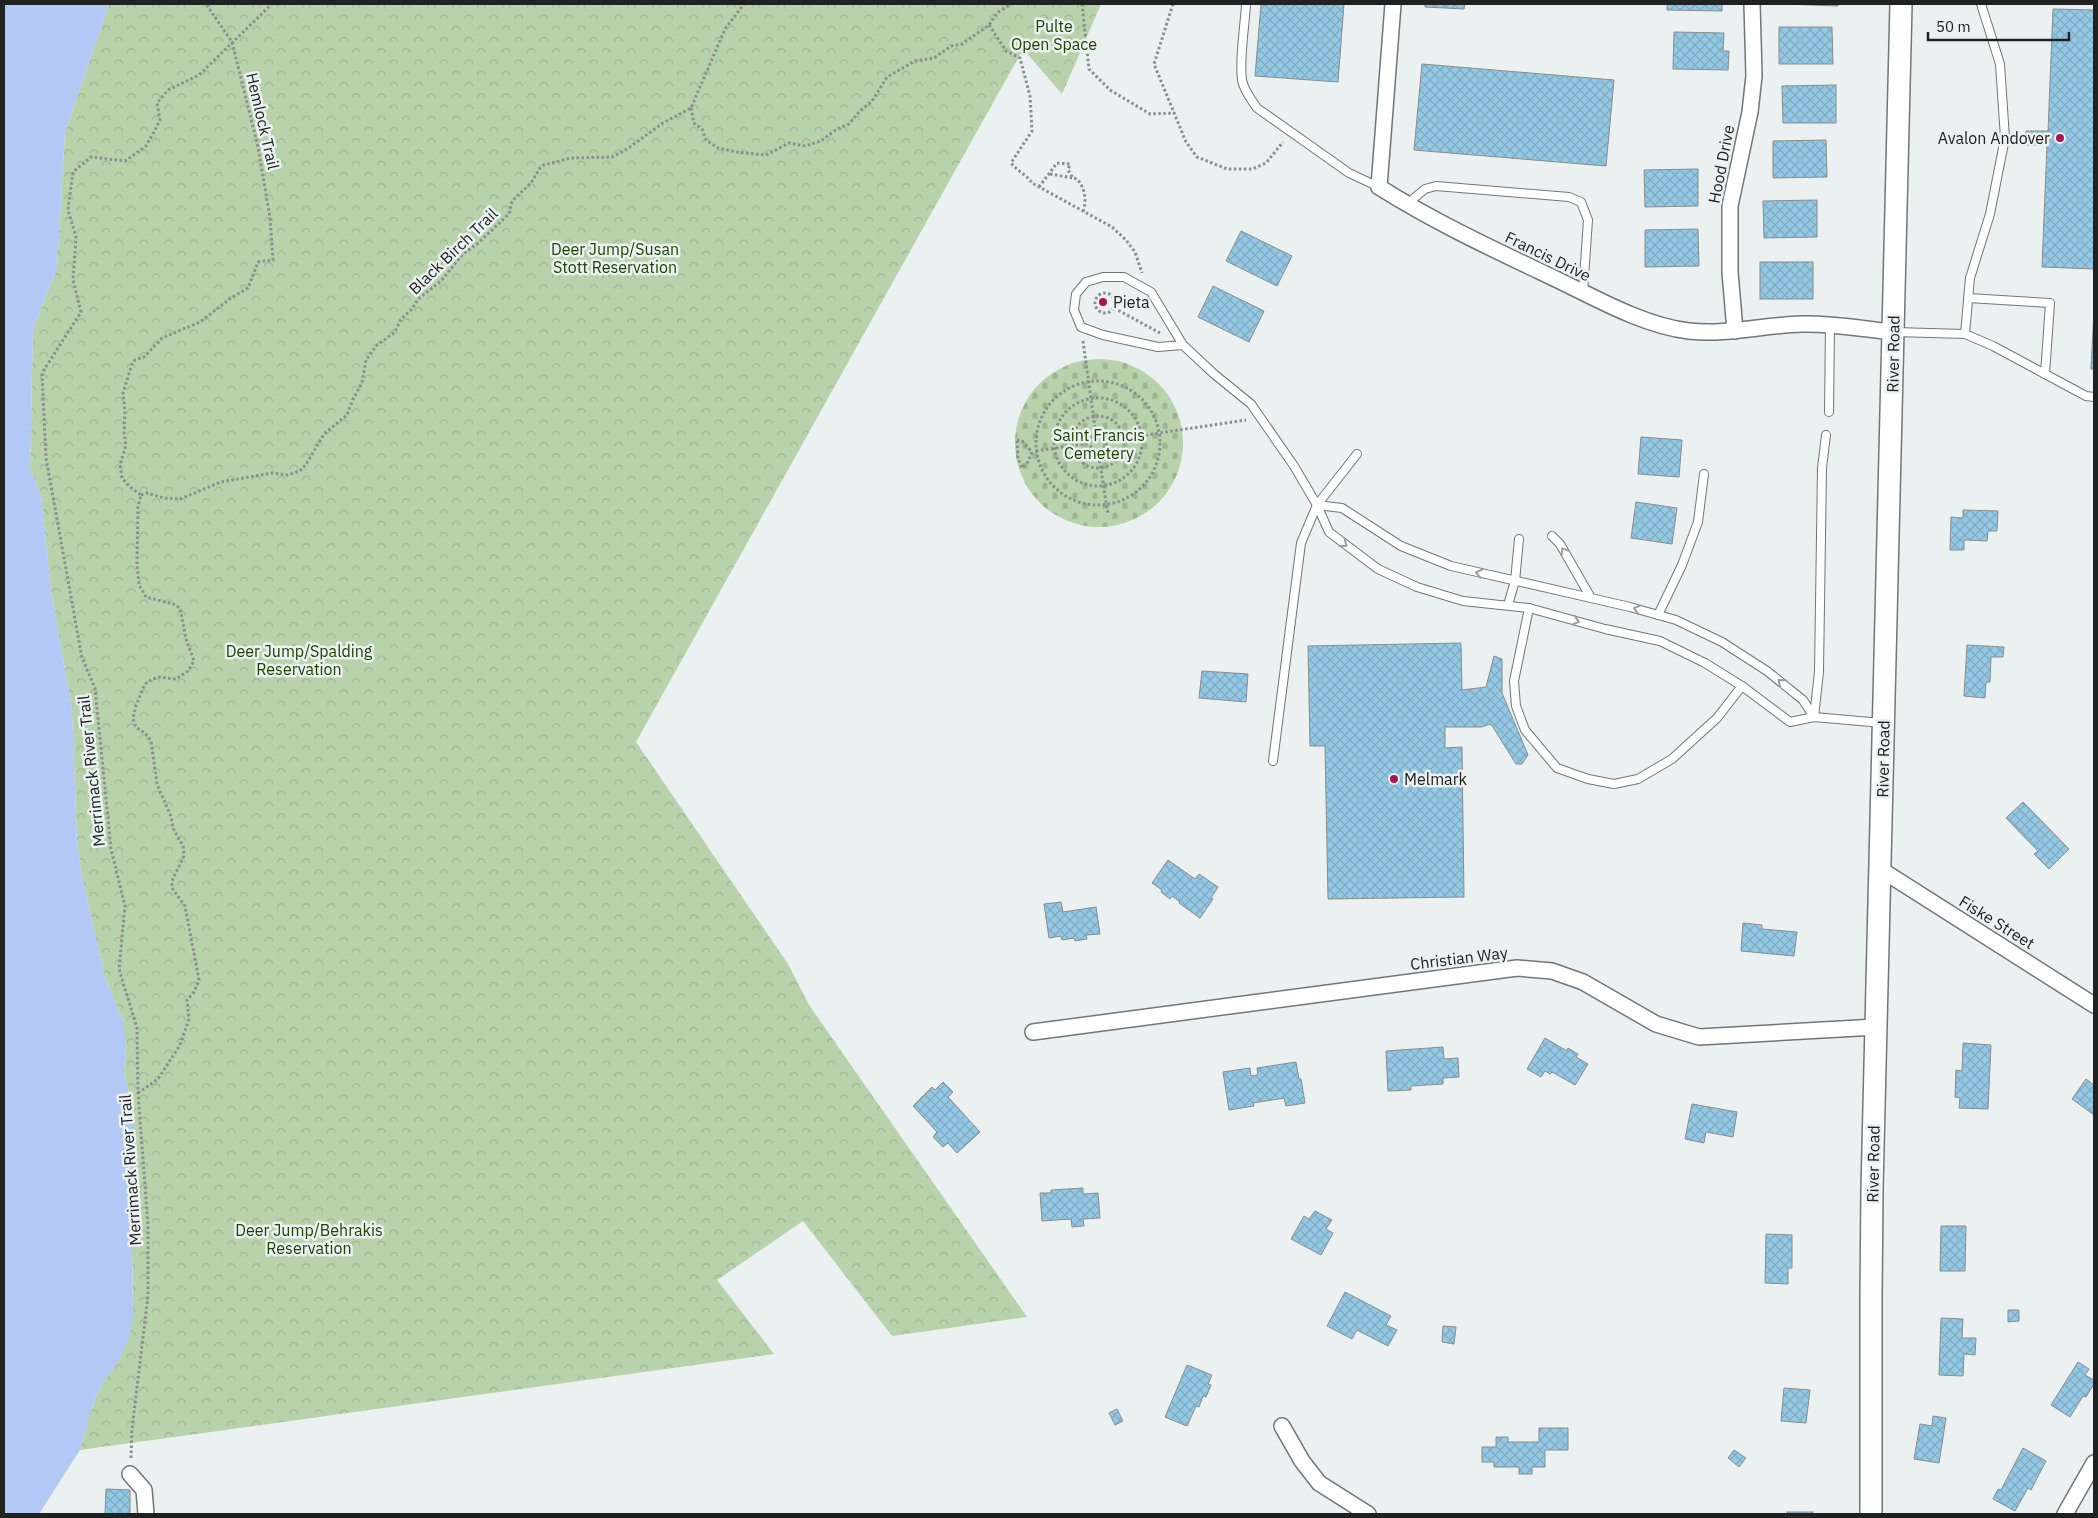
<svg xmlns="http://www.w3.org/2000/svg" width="2098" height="1518" font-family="'IBM Plex Sans',sans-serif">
<defs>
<pattern id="cemetery-stones" width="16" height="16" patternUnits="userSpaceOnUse" patternTransform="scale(1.25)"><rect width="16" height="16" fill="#b8d3ab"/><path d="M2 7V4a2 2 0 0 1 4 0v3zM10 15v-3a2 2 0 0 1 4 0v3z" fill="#9eb593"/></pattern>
<pattern id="park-crowns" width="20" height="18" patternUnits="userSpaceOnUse" patternTransform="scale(1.25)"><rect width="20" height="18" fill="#b8d3ab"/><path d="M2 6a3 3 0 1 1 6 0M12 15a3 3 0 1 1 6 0" fill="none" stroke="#9eb593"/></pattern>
<pattern id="building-cross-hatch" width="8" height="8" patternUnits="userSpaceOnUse" patternTransform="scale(1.25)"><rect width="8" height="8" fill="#94c8e4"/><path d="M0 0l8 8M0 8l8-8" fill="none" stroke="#7facc3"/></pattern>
</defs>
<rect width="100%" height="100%" fill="#ebf0f0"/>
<circle fill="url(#cemetery-stones)" cx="1099" cy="443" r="84"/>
<path fill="url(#park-crowns)" d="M109,4H1101L1062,94L1023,49L636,742L788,964L809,1005L1027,1317L892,1336L803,1221L717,1280L774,1354L80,1450L89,1416L100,1387L120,1359L133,1304L132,1247L128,1213V1175L134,1134V1117L124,1071L126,1048L123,1022L104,975L81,871L77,841L72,709L51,591L41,496L30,468L33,329L57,268L65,132Z"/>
<path fill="#b3c8f5" d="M4,4H109L65,132L57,268L33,329L30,468L41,496L51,591L72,709L77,841L81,871L104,975L123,1022L125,1034L126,1048L124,1071L134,1117V1134L128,1168V1213L132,1247L133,1318L129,1337L120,1359L100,1387L91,1410L80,1450L39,1514H4Z"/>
<g fill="url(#building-cross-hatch)" stroke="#888c8e">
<path d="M1261,4H1344L1338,82L1255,76Z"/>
<path d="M1425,4H1465L1464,9L1425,7Z"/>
<path d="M1667,4H1722V11L1667,10Z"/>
<path d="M1784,4H1838V6Z"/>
<path d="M2053,9L2094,10V269L2042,267L2047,145H2025L2026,131H2048Z"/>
<path d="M1779,27H1832L1833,64H1779Z"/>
<path d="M1674,32L1724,33L1723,51H1729L1728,70L1673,69Z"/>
<path d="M1422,64L1614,80L1606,166L1414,150Z"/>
<path d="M1836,85V123H1783L1782,86Z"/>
<path d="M1826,140L1827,177L1773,178V141Z"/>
<path d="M1698,169V206L1645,207L1644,170Z"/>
<path d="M1817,200V237L1764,238L1763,201Z"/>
<path d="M1698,229L1699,266L1645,267V230Z"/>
<path d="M1241,231L1292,256L1277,286L1226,261Z"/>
<rect x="1760" y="262" width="53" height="37"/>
<path d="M1213,286L1264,311L1249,342L1198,317Z"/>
<path d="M2094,310V369H2091Z"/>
<path d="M1641,437L1682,440L1679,477L1638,474Z"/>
<path d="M1636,502L1677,508L1672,544L1631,538Z"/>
<path d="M1963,510L1998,511L1997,531H1988L1987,541L1964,540V550H1950L1951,517L1963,518Z"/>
<path d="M1461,643L1462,690L1486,687L1494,656L1502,659V693L1528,755L1522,764H1516L1491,724L1481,727H1445V748L1462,747L1464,897L1328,899L1325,746H1310L1308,646Z"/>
<path d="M1967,645L2004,647L2003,657H1991L1990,682H1986L1985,698L1964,696Z"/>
<path d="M1202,671L1248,674L1246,702L1199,698Z"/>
<path d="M2023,802L2069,849L2049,869L2034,854L2038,851L2006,818Z"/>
<path d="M1168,860L1195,879L1199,874L1218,887L1211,898L1213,899L1200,918L1179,903L1180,902L1172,896L1170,899L1161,892L1162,890L1152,883Z"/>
<path d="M1061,902L1063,912L1096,907L1100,934L1086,935L1087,939L1075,941L1074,938L1062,940L1061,936L1049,938L1044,904Z"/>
<path d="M1743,923L1762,925V929L1797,932L1794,956L1741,951Z"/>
<path d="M1545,1038L1567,1051L1568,1048L1578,1054L1576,1057L1588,1064L1575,1085L1552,1072L1550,1074L1545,1071L1541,1077L1527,1069Z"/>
<path d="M1963,1043L1991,1045L1988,1109L1959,1108L1960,1098L1955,1097L1956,1070L1962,1071Z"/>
<path d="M1443,1047L1444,1059L1458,1058L1459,1077L1443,1078V1084L1411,1086V1090L1388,1091L1386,1051Z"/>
<path d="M1296,1062L1299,1079H1301L1305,1103L1286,1106L1284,1098L1253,1103L1254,1106L1229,1110L1223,1072L1250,1068L1251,1076L1258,1075L1257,1068Z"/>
<path d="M2086,1079L2094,1085V1115L2072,1099Z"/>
<path d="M943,1082L953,1092L948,1097L980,1132L957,1153L948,1143L943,1147L933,1137L937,1132L913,1106L932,1087L935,1090Z"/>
<path d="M1692,1104L1737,1112L1733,1137L1706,1132L1704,1143L1685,1139Z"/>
<path d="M1083,1188V1194L1098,1193L1100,1218L1083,1219L1084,1226L1072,1227L1071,1219L1042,1221L1040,1193H1051V1190Z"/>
<path d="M1315,1211L1332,1220L1326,1229L1333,1233L1321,1255L1291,1239L1304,1216L1309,1219Z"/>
<path d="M1941,1226H1966L1965,1271H1940Z"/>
<path d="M1766,1234L1792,1235V1268H1788V1284L1765,1283Z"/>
<path d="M1345,1292L1391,1316L1386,1325L1397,1330L1388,1346L1357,1330L1352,1339L1327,1326Z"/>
<path d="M2008,1310H2019V1321L2008,1322Z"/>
<path d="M1941,1318L1963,1319L1962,1338H1976L1975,1355L1964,1354L1963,1376L1939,1375Z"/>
<path d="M1443,1326L1456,1327L1454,1344L1442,1342Z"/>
<path d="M2078,1362L2089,1369L2085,1375L2094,1380V1384L2086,1397L2083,1396L2070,1417L2051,1405Z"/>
<path d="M1187,1365L1212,1375L1208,1384L1211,1385L1206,1397L1203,1396L1199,1407L1196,1406L1187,1426L1165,1417Z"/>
<path d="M1784,1388L1810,1390L1806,1423L1781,1421Z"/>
<path d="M1117,1409L1123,1421L1115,1425L1109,1413Z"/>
<path d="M1933,1416L1946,1418L1939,1463L1914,1459L1920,1424L1932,1426Z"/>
<path d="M1539,1428H1568V1450H1545V1467H1532V1474H1519V1467H1494V1462H1482V1447H1496V1437H1508V1442H1539Z"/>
<path d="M2023,1448L2046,1461L2031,1490L2028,1488L2015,1511L1993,1499L1998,1489L2001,1490Z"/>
<path d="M1734,1450L1746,1458L1739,1467L1728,1458Z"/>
<path d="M106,1489L130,1490V1514H105Z"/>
<rect x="1787" y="1512" width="26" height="2"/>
</g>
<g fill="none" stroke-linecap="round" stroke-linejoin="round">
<defs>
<g id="service">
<path d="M1246,4C1245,25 1239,59 1242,80C1244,91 1251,99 1257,108L1349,173L1379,187"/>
<path d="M1407,204L1425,189L1436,186L1569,197L1581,202L1588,220L1583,292"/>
<path d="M1968,298L2050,303L2045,374"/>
<path d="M1895,332L1965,334L1993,346L2086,396L2094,397"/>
<path d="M1965,334L1970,278L1990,214L2005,138L2000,64L1981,4"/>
<path d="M1183,345L1158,347L1103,335L1081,327L1074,310L1076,294L1086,282L1103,277H1124L1151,292L1183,345L1214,374L1251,404L1294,466L1317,505L1329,532L1378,569L1417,587L1463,601L1529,608L1605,629L1660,641L1705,663L1742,686L1790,722L1814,717L1882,723"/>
<path d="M1829,412L1830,325"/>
<path d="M1317,505L1342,508L1401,546L1451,566L1630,607L1676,620L1722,642L1767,671L1803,700L1814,717"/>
<path d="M1552,536L1560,544L1591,598"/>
<path d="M1508,605L1515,581L1519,539"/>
<path d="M1529,608L1514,681L1516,706L1525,730L1557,768L1588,779L1614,784L1638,779L1672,759L1717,718L1742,686"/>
<path d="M1658,615L1682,565L1698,522L1704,474"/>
<path d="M1814,717L1819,672L1822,468L1826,435"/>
<path d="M1273,761L1301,543L1317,505L1357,454"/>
</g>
<g id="minor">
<path d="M1393,4L1379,187C1436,223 1497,251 1558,280C1597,299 1645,326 1689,331C1727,335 1764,325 1802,324C1832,323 1863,329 1893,332"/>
<path d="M1735,331L1730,272V206L1750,112L1754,76L1752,4"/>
<path d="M1880,869L2094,1005"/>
<path d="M1033,1032L1517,968L1552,971L1583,982L1656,1024L1699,1037L1876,1027"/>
<path d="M1282,1426L1302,1461L1319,1483L1368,1514"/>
<path d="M130,1474L144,1490L146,1514"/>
<path d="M2065,1514L2094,1463"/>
</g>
<path id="secondary" d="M1871,1514V1298L1872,1189L1901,4"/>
</defs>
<use href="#service" stroke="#717676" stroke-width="10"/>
<use href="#minor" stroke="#717676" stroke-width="18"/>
<use href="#secondary" stroke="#717676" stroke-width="24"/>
<g stroke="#8a8d8d" stroke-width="3" stroke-dasharray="2.5 2.5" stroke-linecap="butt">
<path d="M1082,4L1089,69L1110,90L1150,114L1174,113"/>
<path d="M1173,4L1154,64L1186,142L1197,157L1227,169H1252L1266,163L1283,142"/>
<path d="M989,25L1006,51L1020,58L1030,96L1032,131L1011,163C1017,171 1026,174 1032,183L1112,227L1126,240L1135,252L1142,273"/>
<path d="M691,108L694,123L702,129L706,140L718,148L737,152L766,155L789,143L805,146L821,141L837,129L849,124L860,111L872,101L887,77L915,61L934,58L951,46L962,44L989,25L997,13L1011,4"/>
<path d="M1050,174L1073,178"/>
<path d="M1039,187L1057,163L1070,164L1068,170L1073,178L1077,179C1085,188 1087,200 1083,212"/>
<circle cx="1105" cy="303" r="10"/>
<path d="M1114,308L1160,333"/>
<path d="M1083,341L1096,435"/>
<circle cx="1098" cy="443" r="62"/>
<circle cx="1098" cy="442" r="44"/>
<circle cx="1098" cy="442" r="26"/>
<circle cx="1098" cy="443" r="8"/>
<path d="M1017,440L1022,441L1032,452L1028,462L1022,468L1018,459Z"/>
<path d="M1106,441L1246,420"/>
<path d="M1036,451L1090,443"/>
<path d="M1098,451L1108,514"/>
<path d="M141,495L147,493L164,498L180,499L221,482L272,473L287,475L300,471L307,463L324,434L347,415L353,399L362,383L366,360L376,346L395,332L401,319L412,309L418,299L441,281L463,254L477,244L509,214L512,201L531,183L540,168L544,165L571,158L612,157L627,149L663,123L691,108L725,29L744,4"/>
<path d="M138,1093L158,1079L180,1045L189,1019L187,1000L194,992L199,980L185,906L172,888V881L184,856L183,846L174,830L170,814L157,784L151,741L146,734L136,727L133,719L135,708L144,686L147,682L158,677L176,679L188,671L194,661L186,639L180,608L173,604L146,597L139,585L137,564L138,507L141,495L130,487L122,478L120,465L126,445L124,432L125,412L123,393L132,364L135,360L144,357L162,338L200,322L231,298L248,288L258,262L273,260L270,218L258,147L232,42L206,4"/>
<path d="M131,1458L132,1429L148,1296V1225L138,1093L137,1028L119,969L125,906L111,849L95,688L82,658L46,458L42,373L81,312L73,280L76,237L68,210L73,172L91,157L125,161L146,146L154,132L160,120L157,103L168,90L199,75L272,4"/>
</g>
<use href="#service" stroke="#fff" stroke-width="8"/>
<use href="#minor" stroke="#fff" stroke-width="15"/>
<use href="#secondary" stroke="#fff" stroke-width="21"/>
</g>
<defs><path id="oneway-chevron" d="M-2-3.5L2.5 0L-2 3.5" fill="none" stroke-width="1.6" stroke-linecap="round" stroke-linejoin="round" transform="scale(1.25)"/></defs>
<g stroke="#9b9c9c">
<use href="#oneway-chevron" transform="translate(1344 544) rotate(37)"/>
<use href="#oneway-chevron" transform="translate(1564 551) rotate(-121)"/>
<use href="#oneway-chevron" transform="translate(1479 573) rotate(-167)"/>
<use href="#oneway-chevron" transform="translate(1637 609) rotate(-164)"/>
<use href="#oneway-chevron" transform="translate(1576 621) rotate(16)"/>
<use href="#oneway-chevron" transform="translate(1781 682) rotate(-141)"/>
</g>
<g fill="#a71652" stroke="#ebf0f0" stroke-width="2">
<circle cx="2060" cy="138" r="5"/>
<circle cx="1103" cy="302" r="5"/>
<circle cx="1394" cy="779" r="5"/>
</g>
<g text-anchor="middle" stroke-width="5" stroke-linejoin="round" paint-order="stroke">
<g font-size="16" fill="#1f4201" stroke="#ebf0f0">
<text x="1054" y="32">Pulte<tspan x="1054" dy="18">Open Space</tspan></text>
<text x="615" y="255">Deer Jump/Susan<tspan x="615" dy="18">Stott Reservation</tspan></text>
<text x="1099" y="441">Saint Francis<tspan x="1099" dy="18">Cemetery</tspan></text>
<text x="299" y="657">Deer Jump/Spalding<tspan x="299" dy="18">Reservation</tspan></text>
<text x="309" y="1236">Deer Jump/Behrakis<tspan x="309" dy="18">Reservation</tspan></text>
</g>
<g font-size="16" fill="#202222" stroke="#ebf0f0">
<text transform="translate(263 121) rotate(77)" y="6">Hemlock Trail</text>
<text transform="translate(1721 164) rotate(-79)" y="6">Hood Drive</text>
<text transform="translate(453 251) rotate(-44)" y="6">Black Birch Trail</text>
<text transform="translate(1548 256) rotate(26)" y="6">Francis Drive</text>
<text transform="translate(1893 354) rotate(-89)" y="6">River Road</text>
<text transform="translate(1883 759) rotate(-89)" y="6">River Road</text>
<text transform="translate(91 771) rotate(-96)" y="6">Merrimack River Trail</text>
<text transform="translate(1997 922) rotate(32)" y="6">Fiske Street</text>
<text transform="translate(1459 958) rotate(-7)" y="6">Christian Way</text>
<text transform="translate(1873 1164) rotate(-89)" y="6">River Road</text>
<text transform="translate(130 1170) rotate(-94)" y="6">Merrimack River Trail</text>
</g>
<g font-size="16" fill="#202222" stroke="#ebf0f0" text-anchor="start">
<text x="2050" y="144" text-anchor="end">Avalon Andover</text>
<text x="1113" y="308">Pieta</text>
<text x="1404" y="785">Melmark</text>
</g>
</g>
<rect width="2098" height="1518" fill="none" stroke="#202222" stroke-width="10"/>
<path d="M1928 32v8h141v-8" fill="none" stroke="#202222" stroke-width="2.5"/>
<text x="1936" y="32" font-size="15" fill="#202222" stroke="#ebf0f0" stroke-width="4" paint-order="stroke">50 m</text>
</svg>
